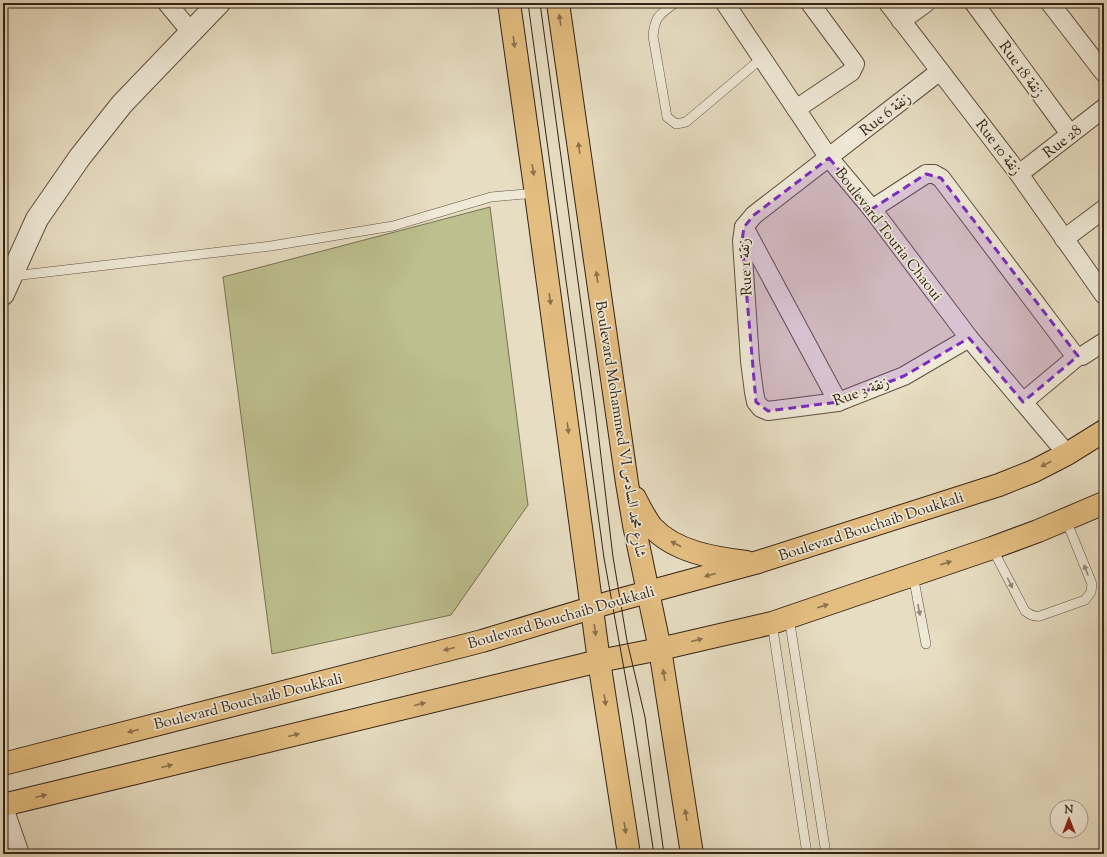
<svg xmlns="http://www.w3.org/2000/svg" width="1107" height="857" font-family="'Sorts Mill Goudy',Amiri,serif">
<rect width="100%" height="100%" fill="#e7ddc2"/>
<filter id="stains"><feTurbulence type="fractalNoise" baseFrequency=".005" numOctaves="4"/><feColorMatrix values="0 0 0 0 .2 0 0 0 0 .09 0 0 0 0 .02 0 0 0 .5 -.17"/></filter>
<radialGradient id="worn" r=".72"><stop offset=".6" stop-color="#630" stop-opacity="0"/><stop offset="1" stop-color="#630" stop-opacity=".3"/></radialGradient>
<path fill="#bdbf8e" stroke="#787152" d="M490,207L528,505L451,615L272,654L223,277Z"/>
<g fill="none" stroke-linecap="round" stroke-linejoin="round">
<defs>
<g id="service">
<path d="M675,3C659,15 655,16 653,36L667,117L676,124L686,122L762,58"/>
<path d="M13,276L271,246L393,226L491,197L536,193"/>
<path d="M992,548L1025,611C1030,615 1034,617 1040,616L1085,600L1091,592L1092,584L1066,520"/>
<path d="M913,575L926,644"/>
<path d="M789,617L826,854"/>
<path d="M772,623L807,854"/>
</g>
<g id="minor">
<path d="M167,3L191,32"/>
<path d="M725,3L829,158L872,209L969,338L1067,454"/>
<path d="M888,3L1019,174L1104,295"/>
<path d="M974,3L1070,134"/>
<path d="M1050,3L1104,73"/>
<path d="M901,21L926,3"/>
<path d="M940,71L754,215L744,227L742,241L750,361L754,392L756,402L761,408L768,411L838,402L904,376L969,338"/>
<path d="M796,109L851,72L855,64L810,3"/>
<path d="M1019,174L1104,108"/>
<path d="M872,209L926,174H934L941,178L1073,353L1078,356H1082L1104,342"/>
<path d="M744,227L838,402"/>
<path d="M1064,239L1104,209"/>
<path d="M1023,402L1078,356"/>
<path d="M3,805L20,854"/>
</g>
<path id="tertiary" d="M3,294L37,219L80,157L122,104L219,3"/>
<g id="primary">
<path d="M509,3L534,180L599,661L629,854"/>
<path d="M558,3L627,483L634,525L660,649L692,854"/>
<path d="M635,498C640,508 645,518 652,527C675,552 714,558 746,562"/>
<path d="M3,764L482,641L611,602L755,563L999,485L1034,471L1067,454L1104,431"/>
<path d="M3,805L599,661L660,649L772,623L992,548L1038,531L1104,503"/>
</g>
</defs>
<use href="#service" stroke="#605241" stroke-width="10"/>
<use href="#minor" stroke="#605241" stroke-width="20"/>
<use href="#tertiary" stroke="#605241" stroke-width="24"/>
<use href="#primary" stroke="#332316" stroke-width="24"/>
<use href="#service" stroke="#efe9d7" stroke-width="9"/>
<use href="#minor" stroke="#efe9d7" stroke-width="18"/>
<use href="#tertiary" stroke="#efe9d7" stroke-width="22"/>
<use href="#primary" stroke="#e4be81" stroke-width="22"/>
<g stroke="#332316" stroke-width="1">
<path d="M528,3L604,558L633,719L654,854"/>
<path d="M540,3L595,406L613,557L627,641L645,717L664,854"/>
</g>
</g>
<defs><path id="oneway-solid" d="M-6-.8H1V-3.2L6.5 0L1 3.2V.8H-6Z"/></defs>
<g fill="#8c704c">
<use href="#oneway-solid" transform="translate(560 20) rotate(-98)"/>
<use href="#oneway-solid" transform="translate(514 42) rotate(82)"/>
<use href="#oneway-solid" transform="translate(579 148) rotate(-98)"/>
<use href="#oneway-solid" transform="translate(533 170) rotate(81)"/>
<use href="#oneway-solid" transform="translate(597 277) rotate(-98)"/>
<use href="#oneway-solid" transform="translate(550 299) rotate(82)"/>
<use href="#oneway-solid" transform="translate(568 428) rotate(82)"/>
<use href="#oneway-solid" transform="translate(1046 464) rotate(153)"/>
<use href="#oneway-solid" transform="translate(676 544) rotate(-153)"/>
<use href="#oneway-solid" transform="translate(946 563) rotate(-18)"/>
<use href="#oneway-solid" transform="translate(710 575) rotate(165)"/>
<use href="#oneway-solid" transform="translate(823 606) rotate(-18)"/>
<use href="#oneway-solid" transform="translate(595 630) rotate(82)"/>
<use href="#oneway-solid" transform="translate(697 640) rotate(-14)"/>
<use href="#oneway-solid" transform="translate(449 649) rotate(166)"/>
<use href="#oneway-solid" transform="translate(664 675) rotate(-99)"/>
<use href="#oneway-solid" transform="translate(605 700) rotate(81)"/>
<use href="#oneway-solid" transform="translate(420 704) rotate(-14)"/>
<use href="#oneway-solid" transform="translate(133 731) rotate(166)"/>
<use href="#oneway-solid" transform="translate(294 735) rotate(-14)"/>
<use href="#oneway-solid" transform="translate(167 766) rotate(-14)"/>
<use href="#oneway-solid" transform="translate(41 796) rotate(-14)"/>
<use href="#oneway-solid" transform="translate(686 815) rotate(-99)"/>
<use href="#oneway-solid" transform="translate(625 828) rotate(81)"/>
</g>
<g fill="#918676">
<use href="#oneway-solid" transform="translate(1086 570) rotate(-112)"/>
<use href="#oneway-solid" transform="translate(1010 583) rotate(63)"/>
<use href="#oneway-solid" transform="translate(919 610) rotate(79)"/>
</g>
<path fill="#7b2cbf" fill-opacity="0.2" stroke="#7b2cbf" stroke-width="3" stroke-dasharray="8 5" stroke-linejoin="round" d="M829,158L872,209L926,174L941,178L1078,356L1023,402L969,338L904,376L838,402L768,411L756,402L742,241L744,227L754,215Z"/>
<g text-anchor="middle" stroke-width="3.5" stroke-linejoin="round" paint-order="stroke">
<g font-size="15" fill="#332316" stroke="#efe9d7">
<text transform="translate(1022 69) rotate(54)" y="5">Rue 18 زنقة</text>
<text transform="translate(885 114) rotate(-38)" y="5">Rue 6 زنقة</text>
<text transform="translate(1062 141) rotate(-38)" y="5">Rue 28</text>
<text transform="translate(999 147) rotate(53)" y="5">Rue 10 زنقة</text>
<text transform="translate(889 234) rotate(52)" y="5">Boulevard Touria Chaoui</text>
<text transform="translate(745 267) rotate(-93)" y="5">Rue 1 زنقة</text>
<text transform="translate(861 391) rotate(-20)" y="5">Rue 3 زنقة</text>
<text transform="translate(621 429) rotate(81)" y="5">Boulevard Mohammed VI شارع محمد السادس</text>
<text transform="translate(871 526) rotate(-18)" y="5">Boulevard Bouchaib Doukkali</text>
<text transform="translate(561 617) rotate(-16)" y="5">Boulevard Bouchaib Doukkali</text>
<text transform="translate(248 701) rotate(-14)" y="5">Boulevard Bouchaib Doukkali</text>
</g>
</g>
<rect width="1107" height="857" fill="none" stroke="#e7ddc2" stroke-width="16"/>
<rect x="4" y="4" width="1099" height="849" fill="none" stroke="#332316" stroke-width="2"/>
<rect x="8" y="8" width="1091" height="841" fill="none" stroke="#332316"/>
<g transform="translate(1069 819)"><circle r="19" fill="#efe9d7" stroke="#a49a8a"/>
<path d="M0-3L7 15L0 10L-7 15Z" fill="#8f2418"/>
<text y="-6" font-size="11" font-weight="bold" text-anchor="middle" fill="#332316">N</text>
</g>
<rect width="100%" height="100%" filter="url(#stains)"/>
<rect width="100%" height="100%" fill="url(#worn)"/>
</svg>
